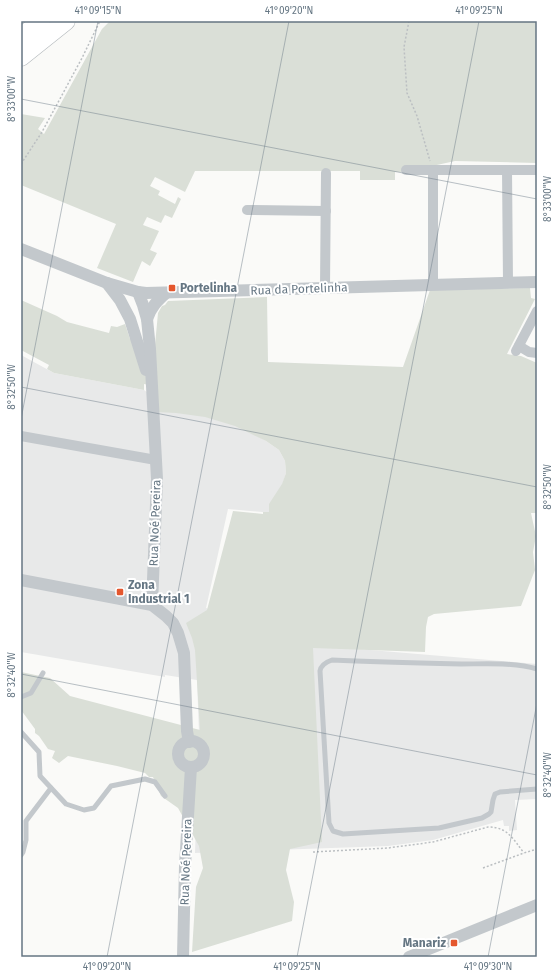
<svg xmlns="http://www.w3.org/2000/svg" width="558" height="978" font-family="'Fira Sans',sans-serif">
<rect width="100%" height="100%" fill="#fafaf8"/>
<path fill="#e8e9e9" d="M21,355L54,373L144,390L162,403L223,420L242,428L266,441L279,450L285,461L286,473L273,513L228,509L206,608L311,645L537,664V799L515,800L517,830L509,831V826H504L503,820L433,840L388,846L195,853L199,733L197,680L165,675V677L21,652Z"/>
<g fill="#dadfd7">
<path d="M110,21H537V163L455,161L405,172H395V180H360V171H195L185,192L155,177L150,186L160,191L158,195L175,204L178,197L181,199L172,218L165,215L161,223L147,217L143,225L159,231L150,250L157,253L150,266L142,261L133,282L97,268L116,224L21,185V114L45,118L38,129L44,134L102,29Z"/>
<path d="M530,288L531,298L535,299L507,354L521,356L537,363V513H531L536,536L533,552L535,570L521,606L434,614L428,617L426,627L425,652L313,648L322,842L290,849L286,870L294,902L292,921L192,952L196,887L203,868L199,846L178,808L161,796L153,777H149L145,773L117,766L68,756L59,763L52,758L55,751L48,749L39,736L35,733V729L21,710V672L50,678L70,696L200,730L195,650L192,638L186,623L207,610L233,511L263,514V512H269V504L282,484L286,473L285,461L279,450L266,441L235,426L205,417L176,413L156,412L155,386L144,384V390L54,373L47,369L49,365L21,350V300L57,316L67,322L109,333L111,326L117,327L125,324L130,339L155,345L158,313L162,306L165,305L168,301L267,297L268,362L403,367L430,290Z"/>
</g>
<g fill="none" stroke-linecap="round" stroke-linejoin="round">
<defs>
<g id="motorway">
<path d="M21,37L41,21"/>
<path d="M21,57L66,21"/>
</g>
</defs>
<use href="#motorway" stroke="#b4b9bd" stroke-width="19"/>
<g stroke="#bbbfc2" stroke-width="1.5" stroke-dasharray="2 2" stroke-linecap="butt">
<path d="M409,21L404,47L407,93L417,116L430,161"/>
<path d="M21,164L42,132L82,58L99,23L101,21"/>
<path d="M313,852L388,848L433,842L488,827C508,827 513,839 524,853"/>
<path d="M483,868L524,853L537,849"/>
</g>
<g stroke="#c3c8cc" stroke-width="5">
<path d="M537,669C515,662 484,664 461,664C418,663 375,662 332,660C326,662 321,665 320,671L329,823L333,831L343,834L439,828L482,818L489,814L491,812L493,800L495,794L500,792L537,789"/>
<path d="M21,697L31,693L43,673"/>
<path d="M21,732L39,752L40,776L66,804L84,810L94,808L111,786L145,779L155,782L165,796"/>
<path d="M21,855L23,852L26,840V821L51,788"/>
</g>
<g stroke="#c3c8cc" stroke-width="10">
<path d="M406,170H537"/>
<path d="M433,170V285"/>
<path d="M507,170L508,282"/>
<path d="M247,210L326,211"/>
<path d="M325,288L326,173"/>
<path d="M519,346L529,352L537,353"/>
<path d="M516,351L537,311"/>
<path d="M21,436L156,460"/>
</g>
<g stroke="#c3c8cc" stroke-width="12">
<path d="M21,249L107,283L138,292L146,293L537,282"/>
<path d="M107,283L120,300L130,319L146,370"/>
<path d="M138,292L143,305L147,319L150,349L157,479L152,605"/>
<path d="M147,319C151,307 157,301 166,293"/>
<path d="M21,580L152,605L166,616L173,623L178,633L184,653L187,731L189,742"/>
<circle cx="191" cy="754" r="13"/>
<path d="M183,957L185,866L191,767"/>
<path d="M409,957L537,905"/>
</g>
<use href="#motorway" stroke="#fff" stroke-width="18"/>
</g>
<path fill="none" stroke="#657683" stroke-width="1" stroke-opacity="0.45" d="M21,99L537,199M21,387L537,487M21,419L98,21M21,674L537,775M107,957L289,21M297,957L479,21M488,957L537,703"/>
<g fill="#e4572e" stroke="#fff" stroke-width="1.5">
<rect x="168" y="284" width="8" height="8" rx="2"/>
<rect x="116" y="588" width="8" height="8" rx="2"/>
<rect x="450" y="939" width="8" height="8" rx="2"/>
</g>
<g text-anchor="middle" stroke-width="4" stroke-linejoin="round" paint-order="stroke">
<g font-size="12" font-weight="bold" fill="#657683" stroke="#fff" text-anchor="start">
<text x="180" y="292">Portelinha</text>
<text x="128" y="589">Zona<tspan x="128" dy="14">Industrial 1</tspan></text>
<text x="446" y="947" text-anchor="end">Manariz</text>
</g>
<g font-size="12" fill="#657683" stroke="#fff">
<text transform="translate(299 289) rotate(-2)" y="4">Rua da Portelinha</text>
<text transform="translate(155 523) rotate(-88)" y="4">Rua Noé Pereira</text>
<text transform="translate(186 862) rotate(-88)" y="4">Rua Noé Pereira</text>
</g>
</g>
<rect width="558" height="978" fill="none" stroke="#ffffff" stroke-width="44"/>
<rect x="22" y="22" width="514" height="934" fill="none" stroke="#657683" stroke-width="1.5"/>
<g font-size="10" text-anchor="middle" fill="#657683">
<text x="98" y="14">41°09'15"N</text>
<text x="289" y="14">41°09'20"N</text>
<text x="479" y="14">41°09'25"N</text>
<text transform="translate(11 99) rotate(-90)" y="4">8°33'00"W</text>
<text transform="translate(547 199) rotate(-90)" y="4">8°33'00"W</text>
<text transform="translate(11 387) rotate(-90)" y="4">8°32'50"W</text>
<text transform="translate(547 487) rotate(-90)" y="4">8°32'50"W</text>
<text transform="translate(11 675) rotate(-90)" y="4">8°32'40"W</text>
<text transform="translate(547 775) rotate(-90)" y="4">8°32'40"W</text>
<text x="107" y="970">41°09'20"N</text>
<text x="297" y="970">41°09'25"N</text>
<text x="488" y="970">41°09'30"N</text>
</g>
</svg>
